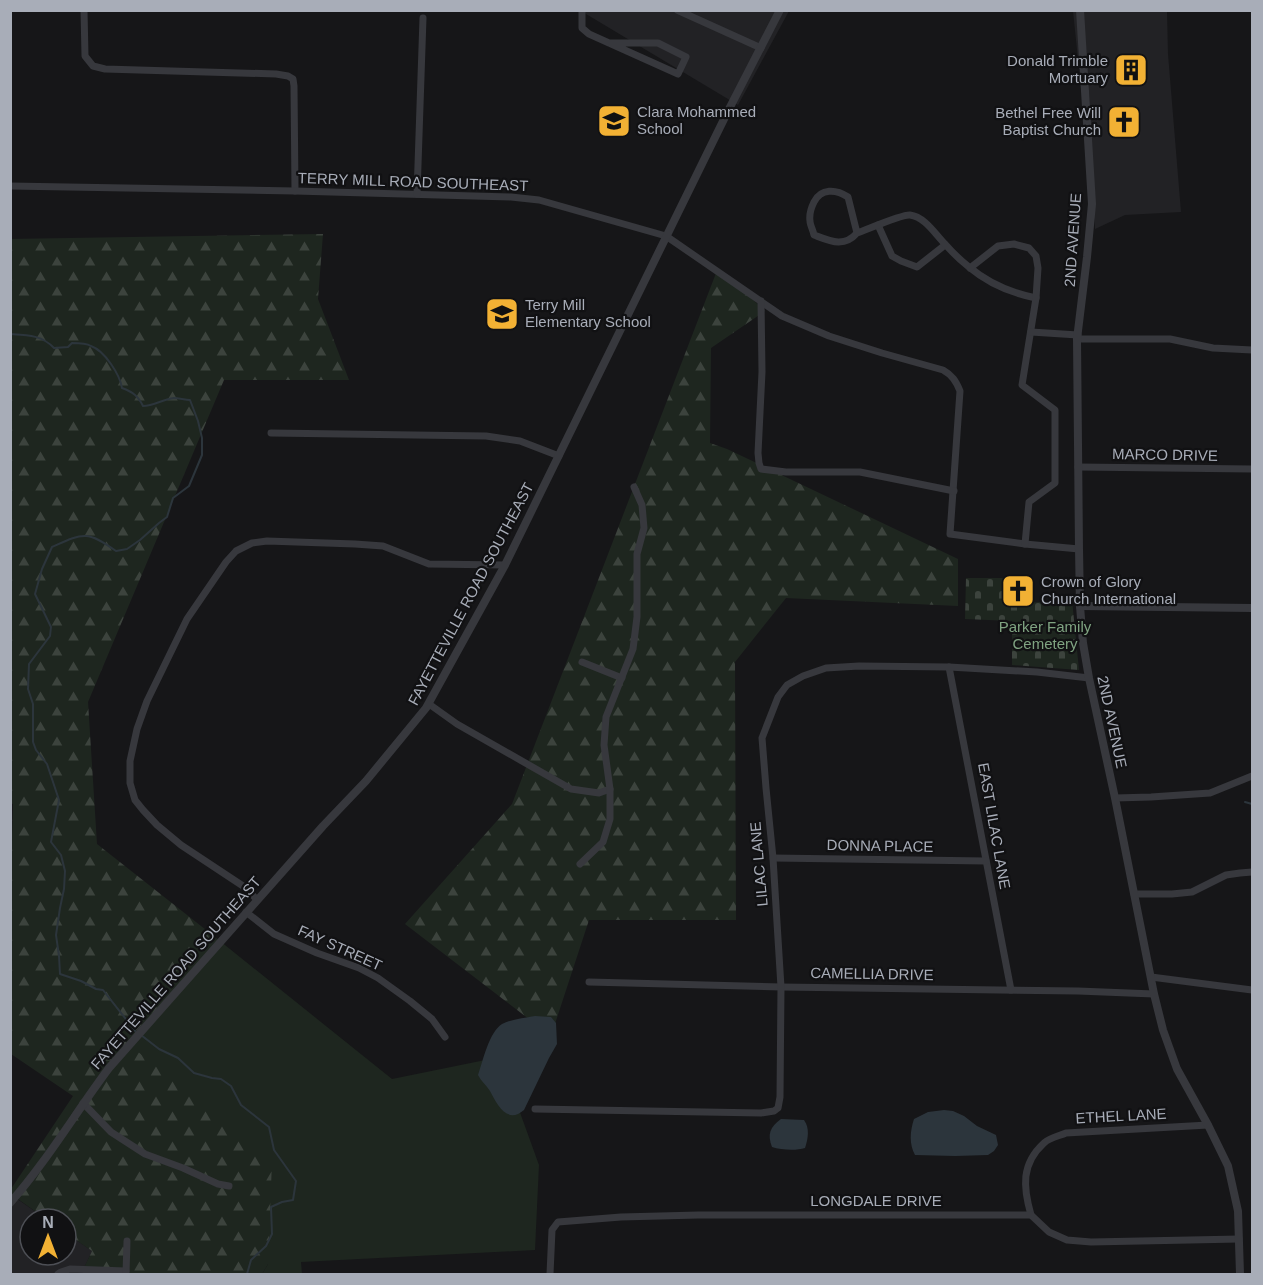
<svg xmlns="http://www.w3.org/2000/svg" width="1263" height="1285" font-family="Helvetica,sans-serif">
<defs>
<pattern id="forest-firs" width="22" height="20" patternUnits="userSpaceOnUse" patternTransform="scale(1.5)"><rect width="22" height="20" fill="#1e261f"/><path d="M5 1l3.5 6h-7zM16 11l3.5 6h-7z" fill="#3c433d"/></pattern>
<pattern id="cemetery-stones" width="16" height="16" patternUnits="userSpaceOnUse" patternTransform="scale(1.5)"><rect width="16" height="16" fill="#1e261f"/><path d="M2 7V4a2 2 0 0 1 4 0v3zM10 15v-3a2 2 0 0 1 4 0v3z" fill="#3c433d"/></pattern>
</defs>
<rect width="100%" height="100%" fill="#161618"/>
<g fill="#222225">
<path d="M581,11H789L738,105Z"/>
<path d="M1073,11H1167L1168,54L1181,212L1125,215L1095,229L1088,69H1079Z"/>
<path d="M10,1194L46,1219H30V1255H66V1233L92,1251L81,1274H11Z"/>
</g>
<path fill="#1e261f" d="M220,941L392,1079L500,1057L539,1165L535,1250L301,1262L302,1274H262L268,1264L126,1042Z"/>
<g fill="url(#forest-firs)">
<path d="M323,234L318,299L349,380H224L88,702L97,844L220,941L126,1042L272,1161L268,1264L262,1274H81L92,1251L66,1233V1219H46L11,1194V1189L73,1096L11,1054L10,897L13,804L10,803V239Z"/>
<path d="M718,268L765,311L711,348L710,443L727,449L958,559V606L786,598L735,662L736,920H589L551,1036L405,924L512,804Z"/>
</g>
<path fill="url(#cemetery-stones)" d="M966,578H1006L1007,604L1072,600L1079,670L1012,665V621L965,619Z"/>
<g fill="#2c353c">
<path d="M535,1016L551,1017L556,1023L557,1044L549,1058L524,1110C507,1125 497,1104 490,1091C486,1085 481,1081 478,1075C483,1061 489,1032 502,1024C512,1019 524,1018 535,1016Z"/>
<path d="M944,1110L953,1111L964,1116L977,1126L996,1135L998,1145L994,1151L988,1155L955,1156L915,1155C909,1144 910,1131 914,1119L928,1112Z"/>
<path d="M781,1119L804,1120C810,1128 808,1139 805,1148C796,1151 781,1150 772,1147C767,1134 770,1127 781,1119Z"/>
</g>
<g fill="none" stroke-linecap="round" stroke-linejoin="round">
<g stroke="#2c353c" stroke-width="2">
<path d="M10,334C27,335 42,335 54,348L68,347L72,343C78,343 86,343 91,346C105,351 120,375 122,388C133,392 138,396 143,406C154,406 163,399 174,398C179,398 185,400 190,400L198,421L202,438V455L189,486L173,498L167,517L159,523L140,540L127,549L116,551C87,530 83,533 52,547L42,569L35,594L51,627L50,636L29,664L28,689L33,704V742L36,750L47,764L59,800L51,842L61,855L65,871L64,889L60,908L56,935L59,956L60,974L81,981L96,989L103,990L136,1032"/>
<path d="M1245,802L1252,804"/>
<path d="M141,1035L159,1049L178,1058L194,1073L212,1078L221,1079L231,1086L241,1105L269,1127L274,1150L296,1181L293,1200L282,1202L271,1207L272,1234L266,1246L251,1260L247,1274"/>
</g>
<g stroke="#37383d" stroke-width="7">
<path d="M84,10L85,56L93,66L105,69L276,74L288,76L293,79L294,86L295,191"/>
<path d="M582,10V28L589,34L678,74L686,57L658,43H609"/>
<path d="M677,10L761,48"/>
<path d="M10,186L295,191L511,197L539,200L666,236L782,316L829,336L882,353L943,370C952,375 956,381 960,391L950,534L1025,544L1079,549"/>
<path d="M417,194L423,18"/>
<path d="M878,225L892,256L901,261L917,267L945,245"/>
<path d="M857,233L848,197C836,189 821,188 814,202C811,208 809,214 810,221C810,225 813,230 814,235C830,241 844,248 857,233C866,230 902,214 910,215C925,217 935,234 945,244C952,252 960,260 969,267C988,283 1011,293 1036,298"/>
<path d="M970,268L998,246L1014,244L1029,248L1036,256L1038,268L1036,298L1022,385L1055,410V483L1029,502L1025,544"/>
<path d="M761,301L762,372L758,453L759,463L761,469L786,472H860L954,491"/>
<path d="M1031,332L1078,335"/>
<path d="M1077,339H1170L1213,348L1252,350"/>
<path d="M271,433L486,436L520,441L559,456"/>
<path d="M1078,467L1252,469"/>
<path d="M582,662L622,678"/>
<path d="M949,667L1011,990"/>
<path d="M429,704L457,724L571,789L599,793L610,789"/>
<path d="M1115,798L1151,797L1210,793L1252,776"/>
<path d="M773,858L986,861"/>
<path d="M580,864L603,842L610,819V789L604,745L606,717L633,649L637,617V554L644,528L642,505L634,487"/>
<path d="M1134,894H1172L1192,892L1226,875L1240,873L1252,872"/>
<path d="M257,900L246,888L181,845L157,825L143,810L135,800L130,783V761L137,729L147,701L187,619L226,562L236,551L252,543L267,541L355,544L383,546L429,564L505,565"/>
<path d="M246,912L274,934L317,953L359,968L378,978L410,1001L432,1019L445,1037"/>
<path d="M1151,977L1252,990"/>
<path d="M589,982L781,987L1078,991L1154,994"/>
<path d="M83,1103L111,1132L145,1154L183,1168L218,1184L229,1186"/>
<path d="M535,1109L761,1113L774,1111L778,1108L780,1097L781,987L773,858L766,788L762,738L778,697L787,685L803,676L826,668L859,666L949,667L1037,672L1089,678"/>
<path d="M1031,1215C1023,1187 1021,1164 1044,1143C1049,1138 1059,1136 1066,1133L1208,1125"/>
<path d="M58,1274L61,1272L70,1269L126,1271"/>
<path d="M126,1274L127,1241"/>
<path d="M550,1274L552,1230L558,1222L621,1217L698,1215H1031L1049,1232L1067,1240L1091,1242L1239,1239"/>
</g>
<g stroke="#37383d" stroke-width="8">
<path d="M1080,10L1092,204L1087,257L1077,339L1079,549L1080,606L1083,643L1089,678L1115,798L1154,994L1163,1030L1177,1069L1208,1125L1228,1166L1238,1211L1240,1274"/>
<path d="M1080,606L1252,608"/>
<path d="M10,1203C47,1161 76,1112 109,1068L323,826L366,781L426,708L505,565L727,113L780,10"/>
</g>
</g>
<defs>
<symbol id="building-square" viewBox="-11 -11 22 22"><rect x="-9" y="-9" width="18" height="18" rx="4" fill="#f2b134" stroke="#111113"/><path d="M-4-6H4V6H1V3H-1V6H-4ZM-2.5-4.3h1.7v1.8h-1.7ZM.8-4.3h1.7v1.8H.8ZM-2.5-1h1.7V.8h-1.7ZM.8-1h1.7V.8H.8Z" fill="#111"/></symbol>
<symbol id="school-square" viewBox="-11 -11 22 22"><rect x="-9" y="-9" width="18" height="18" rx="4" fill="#f2b134" stroke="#111113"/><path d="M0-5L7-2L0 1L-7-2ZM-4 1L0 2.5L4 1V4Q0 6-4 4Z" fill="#111"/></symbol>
<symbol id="church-square" viewBox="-11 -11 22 22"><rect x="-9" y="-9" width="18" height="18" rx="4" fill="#f2b134" stroke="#111113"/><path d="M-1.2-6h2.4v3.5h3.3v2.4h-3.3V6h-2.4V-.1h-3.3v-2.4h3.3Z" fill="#111"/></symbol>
</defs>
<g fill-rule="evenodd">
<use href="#building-square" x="1112" y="51" width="38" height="38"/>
<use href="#school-square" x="595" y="102" width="38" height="38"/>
<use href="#church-square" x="1105" y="103" width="38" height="38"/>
<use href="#school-square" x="483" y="295" width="38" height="38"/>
<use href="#church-square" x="999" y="572" width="38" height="38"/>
</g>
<g text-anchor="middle" stroke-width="4.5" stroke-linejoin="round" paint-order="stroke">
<g font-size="15" fill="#a8adb8" stroke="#111113" text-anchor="start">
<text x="1108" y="66" text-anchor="end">Donald Trimble<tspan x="1108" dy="17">Mortuary</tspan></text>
<text x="637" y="117">Clara Mohammed<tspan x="637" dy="17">School</tspan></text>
<text x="1101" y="118" text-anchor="end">Bethel Free Will<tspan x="1101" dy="17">Baptist Church</tspan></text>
<text x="525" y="310">Terry Mill<tspan x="525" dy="17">Elementary School</tspan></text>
<text x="1041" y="587">Crown of Glory<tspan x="1041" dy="17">Church International</tspan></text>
</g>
<g font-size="15" fill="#a8adb8" stroke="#111113">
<text transform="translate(413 182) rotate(2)" y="5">TERRY MILL ROAD SOUTHEAST</text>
<text transform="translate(1073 240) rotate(-86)" y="5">2ND AVENUE</text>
<text transform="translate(1165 455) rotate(1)" y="5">MARCO DRIVE</text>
<text transform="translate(471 594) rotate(-62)" y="5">FAYETTEVILLE ROAD SOUTHEAST</text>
<text transform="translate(1112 722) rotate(78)" y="5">2ND AVENUE</text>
<text transform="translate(994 826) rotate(80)" y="5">EAST LILAC LANE</text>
<text transform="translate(880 846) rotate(1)" y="5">DONNA PLACE</text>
<text transform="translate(759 864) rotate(-95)" y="5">LILAC LANE</text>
<text transform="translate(340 948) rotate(24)" y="5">FAY STREET</text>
<text transform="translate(176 973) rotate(-49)" y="5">FAYETTEVILLE ROAD SOUTHEAST</text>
<text transform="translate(872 974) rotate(1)" y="5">CAMELLIA DRIVE</text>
<text transform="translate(1121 1116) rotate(-3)" y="5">ETHEL LANE</text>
<text x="876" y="1206">LONGDALE DRIVE</text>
</g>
<g font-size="15" fill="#7fa381" stroke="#111113">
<text x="1045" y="632">Parker Family<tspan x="1045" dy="17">Cemetery</tspan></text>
</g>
</g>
<rect width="1263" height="1285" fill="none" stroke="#a8adb8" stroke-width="24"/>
<g transform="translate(48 1237)"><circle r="28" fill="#111113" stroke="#4d4f55" stroke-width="1.5"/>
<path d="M0-4.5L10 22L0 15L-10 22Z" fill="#f2b134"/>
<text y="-9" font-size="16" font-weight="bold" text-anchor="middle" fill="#a8adb8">N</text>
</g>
</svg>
